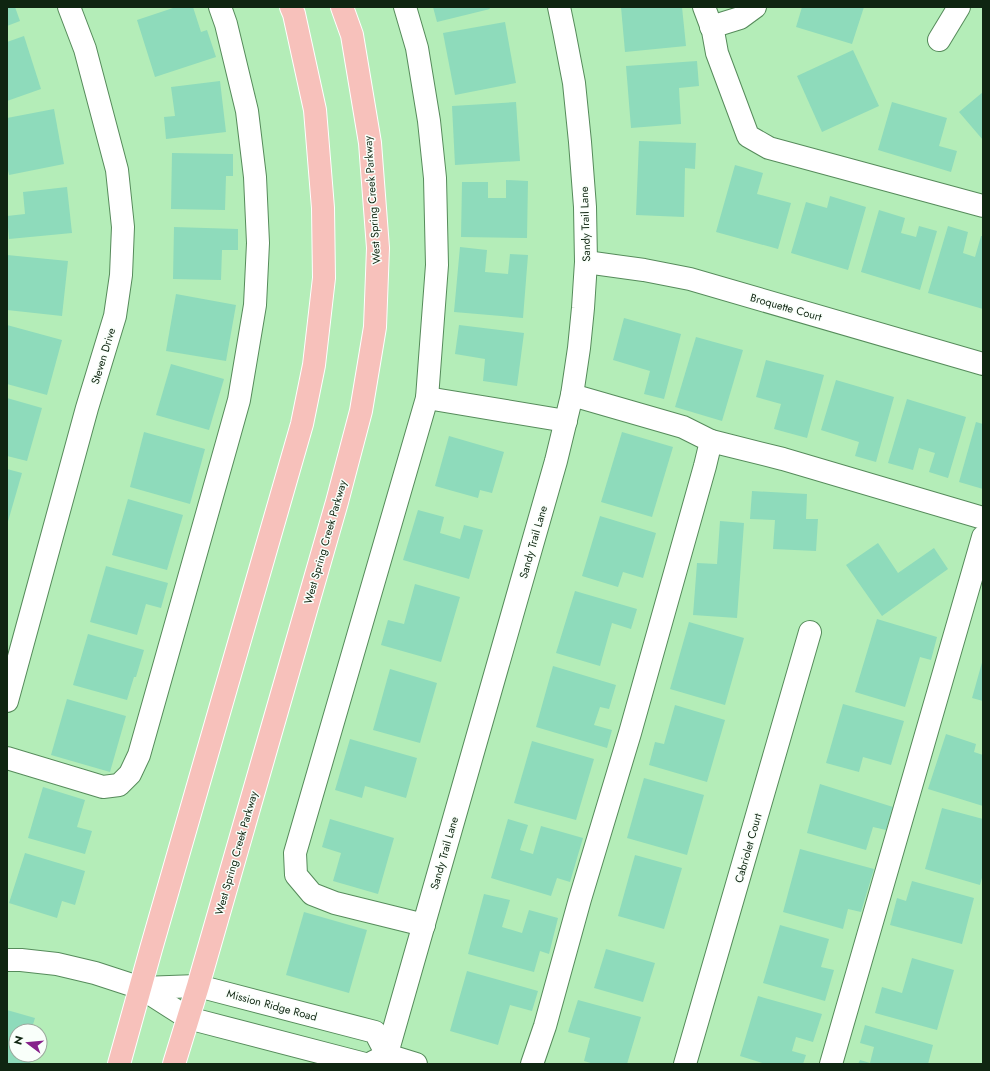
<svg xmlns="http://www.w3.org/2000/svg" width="990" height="1071" font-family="Jost,sans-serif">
<rect width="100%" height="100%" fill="#b4edb8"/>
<g fill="#8edbbb">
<path d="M7,7H15L20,21L7,26Z"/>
<path d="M176,7H193L201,32L207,30L216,57L155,77L137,20Z"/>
<path d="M433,7H489L490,9L437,22Z"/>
<path d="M621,7H682L686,46L625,52Z"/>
<path d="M802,7H864L852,44L796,27Z"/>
<path d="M505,22L516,83L455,95L443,33Z"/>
<path d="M24,36L41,89L7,101V42Z"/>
<path d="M853,50L879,106L822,132L797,76Z"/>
<path d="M697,61L699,86L679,88L681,124L631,128L626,66Z"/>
<path d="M220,81L226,132L166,139L164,117L175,116L171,87Z"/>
<path d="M983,92V140L959,112Z"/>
<path d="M516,102L520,161L455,165L452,106Z"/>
<path d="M892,102L947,118L939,146L957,151L951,172L878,150Z"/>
<path d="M54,109L64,164L9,175L7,165V118Z"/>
<path d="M639,141L696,143L695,169L685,168L684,217L636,215Z"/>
<path d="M172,153L233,154V176H226L225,210L171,209Z"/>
<path d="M735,165L763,173L757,194L791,203L778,249L716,232Z"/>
<path d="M506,180L528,181L527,238L461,237L462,182H488V198H506Z"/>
<path d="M67,187L72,233L9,239L7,216L25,214L23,192Z"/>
<path d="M830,196L866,207L848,270L791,253L806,202L827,208Z"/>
<path d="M879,210L905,218L901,233L916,237L919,226L937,231L920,290L861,272Z"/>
<path d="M948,226L968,232L963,253L975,257L981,236H983V309L928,293Z"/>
<path d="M174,227L238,229V250H222L221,280L173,279Z"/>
<path d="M460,247L487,250L485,272L508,274L510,254L528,255L523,318L454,312Z"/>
<path d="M7,255L68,261L62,316L7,310Z"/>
<path d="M176,294L236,305L226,361L166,351Z"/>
<path d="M624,318L681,334L664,399L644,394L650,371L613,360Z"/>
<path d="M7,325L62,340L47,395L7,384Z"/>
<path d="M459,325L524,333L517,386L483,381L485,359L455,354Z"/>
<path d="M696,337L743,350L722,421L675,407Z"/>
<path d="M766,360L824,375L807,438L774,429L781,404L756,397Z"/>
<path d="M171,364L224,379L209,430L156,415Z"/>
<path d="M836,380L894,397L876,462L855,456L859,442L821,430Z"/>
<path d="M7,398L42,408L27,461L7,456Z"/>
<path d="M907,399L966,417L948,478L929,472L935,453L919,448L913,470L888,463Z"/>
<path d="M976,422L983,424V489L959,482Z"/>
<path d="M144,432L205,449L190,504L130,487Z"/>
<path d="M622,432L673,447L652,517L601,502Z"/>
<path d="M449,436L504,452L492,493L480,490L478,498L435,486Z"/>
<path d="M7,469L22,473L7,525Z"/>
<path d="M752,491L807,494L806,519H818L816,551L773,549L775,520L750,519Z"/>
<path d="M128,499L183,515L167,570L112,555Z"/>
<path d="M418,510L444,517L440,533L460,539L464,525L483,530L469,579L403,560Z"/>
<path d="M600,516L656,533L643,578L623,572L618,587L582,576Z"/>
<path d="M720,521L744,523L737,618L693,615L697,563L717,564Z"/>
<path d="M878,543L898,573L934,548L948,569L882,616L846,565Z"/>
<path d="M106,566L168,583L161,608L146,604L137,635L90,622Z"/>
<path d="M415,584L460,597L441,662L381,645L388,620L404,624Z"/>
<path d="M575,591L637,609L631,629L612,623L600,666L556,653Z"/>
<path d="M877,619L937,637L931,660L920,657L905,707L855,692Z"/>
<path d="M689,622L744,638L725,705L670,689Z"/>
<path d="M88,634L144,650L136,677H134L127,700L73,685Z"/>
<path d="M983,659V701L972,698Z"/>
<path d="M553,666L616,685L609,709L600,707L594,725L612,730L607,748L536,727Z"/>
<path d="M390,669L437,683L420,743L373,730Z"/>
<path d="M67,699L126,716L110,772L51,755Z"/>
<path d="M843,704L904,721L891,765L863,757L859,772L826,763Z"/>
<path d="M675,705L725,720L707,782L649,765L655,742L664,744Z"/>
<path d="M946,734L976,744L974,752L983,755V806L928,789Z"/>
<path d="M350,739L417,758L406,798L365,786L362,798L335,790Z"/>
<path d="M532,741L594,759L576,820L514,803Z"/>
<path d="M644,778L704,795L687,855L627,838Z"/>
<path d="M820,784L893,807L886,830L873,827L866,850L807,833Z"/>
<path d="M43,787L85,800L77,827L92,831L85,854L28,838Z"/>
<path d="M942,808L983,819V874L980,885L925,869Z"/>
<path d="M330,819L394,838L378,894L333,881L341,853L322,847Z"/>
<path d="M508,819L528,825L520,850L533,854L541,826L583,838L570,882L557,878L551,896L491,878Z"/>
<path d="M800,849L874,869L861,912L848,909L843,929L783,912Z"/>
<path d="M25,853L85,871L75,905L62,901L57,918L9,903Z"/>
<path d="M635,855L682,868L664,929L618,916Z"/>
<path d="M912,881L974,898L962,944L890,925L897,898L906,901Z"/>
<path d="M484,894L510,900L502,927L522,933L529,910L558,918L549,954L540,951L534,972L468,954Z"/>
<path d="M304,912L367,930L349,993L286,975Z"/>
<path d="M780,925L829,939L821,967L834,970L825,1001L763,983Z"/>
<path d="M606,949L655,963L643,1002L594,988Z"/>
<path d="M912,958L954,970L937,1030L875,1013L882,987L902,993Z"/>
<path d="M467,971L538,991L532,1011L510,1005L498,1045L450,1031Z"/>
<path d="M758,996L822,1014L813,1042L796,1037L792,1051L806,1055L803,1064H766L740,1056Z"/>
<path d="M578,1000L641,1017L627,1064H594L584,1061L590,1038L568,1032Z"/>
<path d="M7,1010L35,1018L31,1031H16V1055H32L30,1064H7Z"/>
<path d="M865,1025L933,1045L928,1064H858L860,1060L870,1063L874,1047L860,1043Z"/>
</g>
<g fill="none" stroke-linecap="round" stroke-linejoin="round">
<defs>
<g id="minor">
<path d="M405,7L417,48L429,121L435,178L437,265L427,398L295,853L296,875L312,894L335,903L424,925"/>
<path d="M704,7L713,31L717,53L748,136L769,148L983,206"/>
<path d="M711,27L740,18L755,7"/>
<path d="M939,40L959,7"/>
<path d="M586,262L644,270L690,279L983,364"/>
<path d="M427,398L566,421"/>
<path d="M711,441L783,459L983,518"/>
<path d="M7,701L87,408L115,316L121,275L123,227L117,170L85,49L69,7"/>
<path d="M7,758L103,787L119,785L130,774L139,755L227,443L239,400L255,305L258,243L255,177L247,111L226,24L220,7"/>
<path d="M7,960H21L57,964L95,973L141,988L188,1018L365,1064"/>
<path d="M141,988L198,986L375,1032L387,1055"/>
<path d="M373,1062L387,1055L416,1064"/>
<path d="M384,1064L556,461L572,395L579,348L583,308L586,262L585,207L580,142L574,83L564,31L559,7"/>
<path d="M532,1064L545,1026L580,899L630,733L705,466L711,441L683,427L572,395"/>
<path d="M685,1064L810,632"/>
<path d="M831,1064L983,537"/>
</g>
<g id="major">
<path d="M119,1064L151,949L302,424L314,365L324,278L323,208L315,110L294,14L291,7"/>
<path d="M174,1064L198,986L337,502L361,411L375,327L378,248L370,143L352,35L342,7"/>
</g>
</defs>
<use href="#minor" stroke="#568b5b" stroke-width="24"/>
<use href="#major" stroke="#fff" stroke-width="24"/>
<use href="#minor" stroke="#fff" stroke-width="22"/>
<use href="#major" stroke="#f7c1bb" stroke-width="22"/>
</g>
<g text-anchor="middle" stroke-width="3" stroke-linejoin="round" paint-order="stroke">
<g font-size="11" fill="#0f2511" stroke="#f9fffa">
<text transform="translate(372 200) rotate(-94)" y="4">West Spring Creek Parkway</text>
<text transform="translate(585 224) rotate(-92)" y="4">Sandy Trail Lane</text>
<text transform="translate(786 307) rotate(16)" y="4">Broquette Court</text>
<text transform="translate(103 356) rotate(-73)" y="4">Steven Drive</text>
<text transform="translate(325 542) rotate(-74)" y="4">West Spring Creek Parkway</text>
<text transform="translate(533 542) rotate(-74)" y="4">Sandy Trail Lane</text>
<text transform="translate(748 848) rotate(-74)" y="4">Cabriolet Court</text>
<text transform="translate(236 853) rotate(-74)" y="4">West Spring Creek Parkway</text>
<text transform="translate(444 853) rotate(-74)" y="4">Sandy Trail Lane</text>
<text transform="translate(272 1005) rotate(15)" y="4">Mission Ridge Road</text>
</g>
</g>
<rect width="990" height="1071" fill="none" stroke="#0f2511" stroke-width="16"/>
<g transform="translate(28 1043) rotate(286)"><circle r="19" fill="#f9fffa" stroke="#9ba89d"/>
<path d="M0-3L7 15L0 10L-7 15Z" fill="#86218a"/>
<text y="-6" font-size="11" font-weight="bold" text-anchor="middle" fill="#0f2511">N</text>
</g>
</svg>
